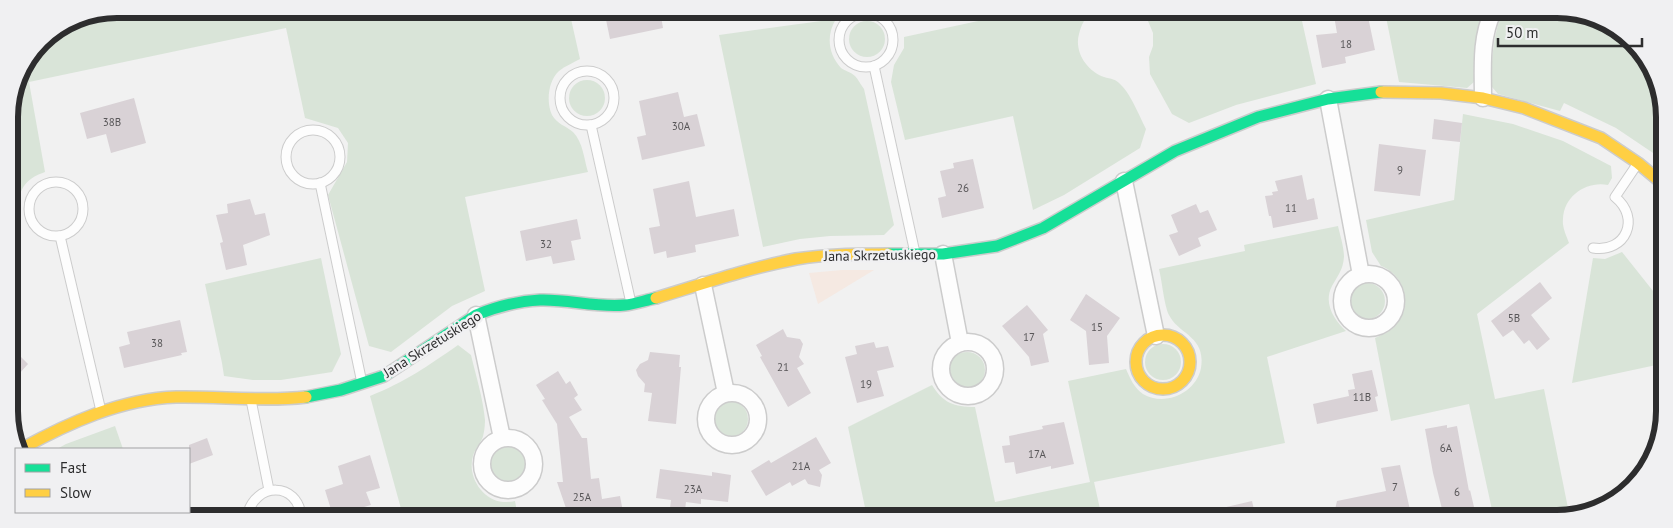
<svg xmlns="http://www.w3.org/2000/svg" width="1673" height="528" font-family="'PT Sans',sans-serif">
<rect width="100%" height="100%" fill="#f1f1f1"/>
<path fill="#f5e9e2" d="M842,270H874L818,304L809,273Z"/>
<g fill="#d9e4d8">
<path d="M116,9L569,10L580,59C573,63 565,66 559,71C548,81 546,102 552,115C557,124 566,126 573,132C583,142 584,159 588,172L465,197L485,291L452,306L391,352L369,346L328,195L347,162L348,143L338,128L305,118L286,28L29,82L45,172C28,178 22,185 17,203L9,201V109L17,75L40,40L75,17Z"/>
<path d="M991,11H1093C1085,16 1081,26 1079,34C1074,52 1087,71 1104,77C1111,79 1116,79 1121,85C1130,93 1140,117 1146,129L1140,148L1064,195L1033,210L1013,116L905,140L891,82L894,65L904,48V37L992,18Z"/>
<path d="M1140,11L1300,12L1316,84L1236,105L1189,123L1172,114L1150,74L1149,57L1153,46V33L1148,21Z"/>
<path d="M1385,12H1485L1480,29L1474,82L1467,88L1399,82Z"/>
<path d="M1503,12H1585L1637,45L1662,95V159L1616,128L1564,103L1560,111L1498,94L1492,87C1490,69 1494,28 1503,12Z"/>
<path d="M836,19C826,35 828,54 841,68C845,71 851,72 855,76C858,79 861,85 864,89L894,225L884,235L830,236L800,239L763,247L719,35Z"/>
<circle cx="867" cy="39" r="18"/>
<circle cx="587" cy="98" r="18"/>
<path d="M1463,114L1513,124L1563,141L1611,166L1612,178L1608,185C1586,181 1564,196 1563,219C1562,227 1566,235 1569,243L1477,314L1495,399L1544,389L1568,508L1511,519H1494L1469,404L1391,421L1375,338C1384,334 1392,331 1398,322C1413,303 1403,274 1381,266L1372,252L1366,220L1454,200Z"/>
<path d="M1338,226C1340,235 1344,247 1344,257C1343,270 1338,275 1332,286C1323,303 1334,320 1346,331L1267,357L1285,443L1094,482L1102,518L867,517L848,427L932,385C943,403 954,407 975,407L995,502L1090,482L1068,381L1126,369C1130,378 1134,388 1143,394C1165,407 1196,393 1201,368C1206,336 1179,335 1169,315C1164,305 1162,281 1159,269L1245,251L1244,245Z"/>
<path d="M1622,252L1661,301V364L1572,383L1593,258L1605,259Z"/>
<path d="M321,258L341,354L332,372L281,380H253L224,376L222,363L205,284Z"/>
<circle cx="1367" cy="301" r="18"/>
<circle cx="1163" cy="362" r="18"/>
<path d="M458,345L471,355C476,376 483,398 485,420C485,425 484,435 482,439C479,445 475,449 473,456C467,476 482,500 503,502C507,502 511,502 515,501L518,517L403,516L370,396C405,382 428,366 458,345Z"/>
<circle cx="967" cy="370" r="18"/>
<circle cx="730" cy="419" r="18"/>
<path d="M115,426L123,449H57L66,444Z"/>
<circle cx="508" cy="464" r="18"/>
<path d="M82,512H147L148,516H88Z"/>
</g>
<g fill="#d9d2d6">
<path d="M604,10H660L663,28L610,39Z"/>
<path d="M1353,12H1367L1375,50L1345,57L1346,63L1322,68L1316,35L1337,33L1334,16Z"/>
<path d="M678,92L684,117L697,114L705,146L642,160L637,137L646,135L639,101Z"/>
<path d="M134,98L146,143L111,153L106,134L87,139L80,113Z"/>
<path d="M1434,119L1462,123L1460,142L1432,139Z"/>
<path d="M1379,144L1426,150L1420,196L1374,191Z"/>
<path d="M973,159L984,208L942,218L938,198L946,196L940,171L954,168L953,163Z"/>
<path d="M1302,175L1307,200L1314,198L1318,219L1273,228L1271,216H1269L1265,196L1273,195L1272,192L1278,191L1275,181Z"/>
<path d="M689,181L696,217L734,209L739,236L695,245L696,252L667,258L666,251L654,254L649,228L660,226L653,189Z"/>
<path d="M250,199L255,215L265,213L270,235L243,245L247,265L226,270L220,243L223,242L216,215L228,213L227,204Z"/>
<path d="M1196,204L1200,213L1208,210L1217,230L1198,238L1201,246L1179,256L1169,235L1178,232L1171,215Z"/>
<path d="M577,219L581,239L571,241L575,260L553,264L551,256L526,261L520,231Z"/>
<path d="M1540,282L1552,298L1531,315L1550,339L1537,350L1529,340L1524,344L1513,330L1503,337L1491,321Z"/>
<path d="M1086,294L1120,318L1107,336L1109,363L1089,365L1086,331L1070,320Z"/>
<path d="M1027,305L1048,330L1043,334L1049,362L1031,366L1029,357L1002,326Z"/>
<path d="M180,320L187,352L181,353L182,355L124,368L119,347L130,344L127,332Z"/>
<path d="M783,329L787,337L800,339L803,344L799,357L804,364L797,368L811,393L788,407L760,357L762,356L756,345Z"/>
<path d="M874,342L876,348L888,346L894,367L877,371L884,396L857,403L845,357L857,354L855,346Z"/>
<path d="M10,346L28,364L10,384Z"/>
<path d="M650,352L680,355L679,367H681L676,424L648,421L652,393L644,392L645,384L638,376L636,370L640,364L648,360Z"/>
<path d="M1372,370L1378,396L1375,397L1378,411L1317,424L1313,404L1349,396L1348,390L1355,389L1352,374Z"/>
<path d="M558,371L566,384L570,381L578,395L574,398L582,410L569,417L582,438H587L591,479L599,478L602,499L620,496L624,517H569L557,482H563L557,424L542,400L545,399L536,385Z"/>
<path d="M1064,422L1074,464L1051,469V466L1016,474L1014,462L1005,463L1002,446L1010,445L1009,436L1043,429L1042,426Z"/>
<path d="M1447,425V428L1457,426L1469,491L1470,490L1474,507L1465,509V512L1444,517L1433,473L1425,429Z"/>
<path d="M816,437L831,463L819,470L822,475L820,487L808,484L805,479L792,486L790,482L766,496L751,471L769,460L771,463Z"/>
<path d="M207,438L213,455L189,464V445Z"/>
<path d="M370,455L380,488L366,492L371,505L333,516L325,490L343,484L338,466Z"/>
<path d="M1400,465L1412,519L1333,518L1337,501L1386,491L1381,468Z"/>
<path d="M660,469L712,476V472L731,475L728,502L701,499V504L686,502L685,510L677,513L670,508L671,500L656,498Z"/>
<path d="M1252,501L1256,518H1206L1205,512Z"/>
</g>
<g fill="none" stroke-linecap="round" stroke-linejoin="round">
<defs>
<g id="lane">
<circle cx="866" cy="40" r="27"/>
<path d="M874,66L915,253"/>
<circle cx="587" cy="98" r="27"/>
<path d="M591,125L631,303"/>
<circle cx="313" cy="157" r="27"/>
<circle cx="56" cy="209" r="27"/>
<path d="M320,183L362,383"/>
<path d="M60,236L101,411"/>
<path d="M1593,248C1626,253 1641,218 1615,197L1638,163"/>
<path d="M251,400L269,490"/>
<path d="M247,516C255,481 298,482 301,516"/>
</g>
<g id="street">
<path d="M1483,98C1483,70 1480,38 1493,12"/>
<path d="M1328,99L1361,275"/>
<path d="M1124,181L1156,336"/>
<path d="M943,254L960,343"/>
<circle cx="1369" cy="301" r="27"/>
<path d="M703,285L726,393"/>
<path d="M476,315L502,438"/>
<circle cx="968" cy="369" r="27"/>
<circle cx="732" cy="419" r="26"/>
<circle cx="508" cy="464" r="26"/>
<path d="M1561,519L1566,518"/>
</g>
<g id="fast">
<path d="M888,254H943L997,246L1043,228L1175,151L1258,117L1328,99L1381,92"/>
<path d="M306,397L341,390L384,376L476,315C496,307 518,301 540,300C568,299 597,308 625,305C635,304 646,300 656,298"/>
</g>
<g id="slow">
<path d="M1381,92L1441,93L1483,98L1524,108L1601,138L1638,163L1662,183"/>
<path d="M656,298C702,284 749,268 796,259C827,254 857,254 888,254"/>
<circle cx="1163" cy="362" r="27"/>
<path d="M21,449C68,423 121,399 176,397C219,396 263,402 306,397"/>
</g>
</defs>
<use href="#lane" stroke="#ccc" stroke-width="11"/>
<use href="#street" stroke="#ccc" stroke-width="19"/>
<use href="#fast" stroke="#ccc" stroke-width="14"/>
<use href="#slow" stroke="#ccc" stroke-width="14"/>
<use href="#lane" stroke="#fdfdfd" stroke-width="9"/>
<use href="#street" stroke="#fdfdfd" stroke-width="16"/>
<use href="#fast" stroke="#16e098" stroke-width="11"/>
<use href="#slow" stroke="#ffcf43" stroke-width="11"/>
</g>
<g text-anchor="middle" stroke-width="5" stroke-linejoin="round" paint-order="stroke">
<g font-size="11" fill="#585658">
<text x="1346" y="48">18</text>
<text x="112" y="126">38B</text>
<text x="681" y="130">30A</text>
<text x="1400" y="174">9</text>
<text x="963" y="192">26</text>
<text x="1291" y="212">11</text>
<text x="546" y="248">32</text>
<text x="1514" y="322">5B</text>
<text x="1097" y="331">15</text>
<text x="1029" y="341">17</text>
<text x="157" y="347">38</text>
<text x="783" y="371">21</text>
<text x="866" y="388">19</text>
<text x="1362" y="401">11B</text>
<text x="1446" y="452">6A</text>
<text x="1037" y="458">17A</text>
<text x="801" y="470">21A</text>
<text x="1395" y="491">7</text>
<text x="693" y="493">23A</text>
<text x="1457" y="496">6</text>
<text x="582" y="501">25A</text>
</g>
<g font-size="14" fill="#2d2d2e" stroke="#f0f0f2">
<text transform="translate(880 255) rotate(-1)" y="5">Jana Skrzetuskiego</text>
<text transform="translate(432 344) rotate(-32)" y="5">Jana Skrzetuskiego</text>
</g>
</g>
<path d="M0 0H1673V528H0ZM117 18H1557A99 99 0 0 1 1656 117V411A99 99 0 0 1 1557 510H117A99 99 0 0 1 18 411V117A99 99 0 0 1 117 18Z" fill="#f0f0f2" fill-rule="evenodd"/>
<path fill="none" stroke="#2d2d2e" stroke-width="6" d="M117 18H1557A99 99 0 0 1 1656 117V411A99 99 0 0 1 1557 510H117A99 99 0 0 1 18 411V117A99 99 0 0 1 117 18Z"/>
<rect x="15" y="448" width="175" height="65" fill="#f0f0f2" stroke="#a2a2a4"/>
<rect x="25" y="464" width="25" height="8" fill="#16e098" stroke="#a2a2a4"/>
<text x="60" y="473" font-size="15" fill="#2d2d2e">Fast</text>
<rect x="25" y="489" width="25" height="8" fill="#ffcf43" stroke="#a2a2a4"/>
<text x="60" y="498" font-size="15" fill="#2d2d2e">Slow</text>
<path d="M1498 38v8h144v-8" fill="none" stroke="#2d2d2e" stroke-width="2.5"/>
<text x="1506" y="38" font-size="15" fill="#2d2d2e" stroke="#f0f0f2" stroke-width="4" paint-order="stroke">50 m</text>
</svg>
